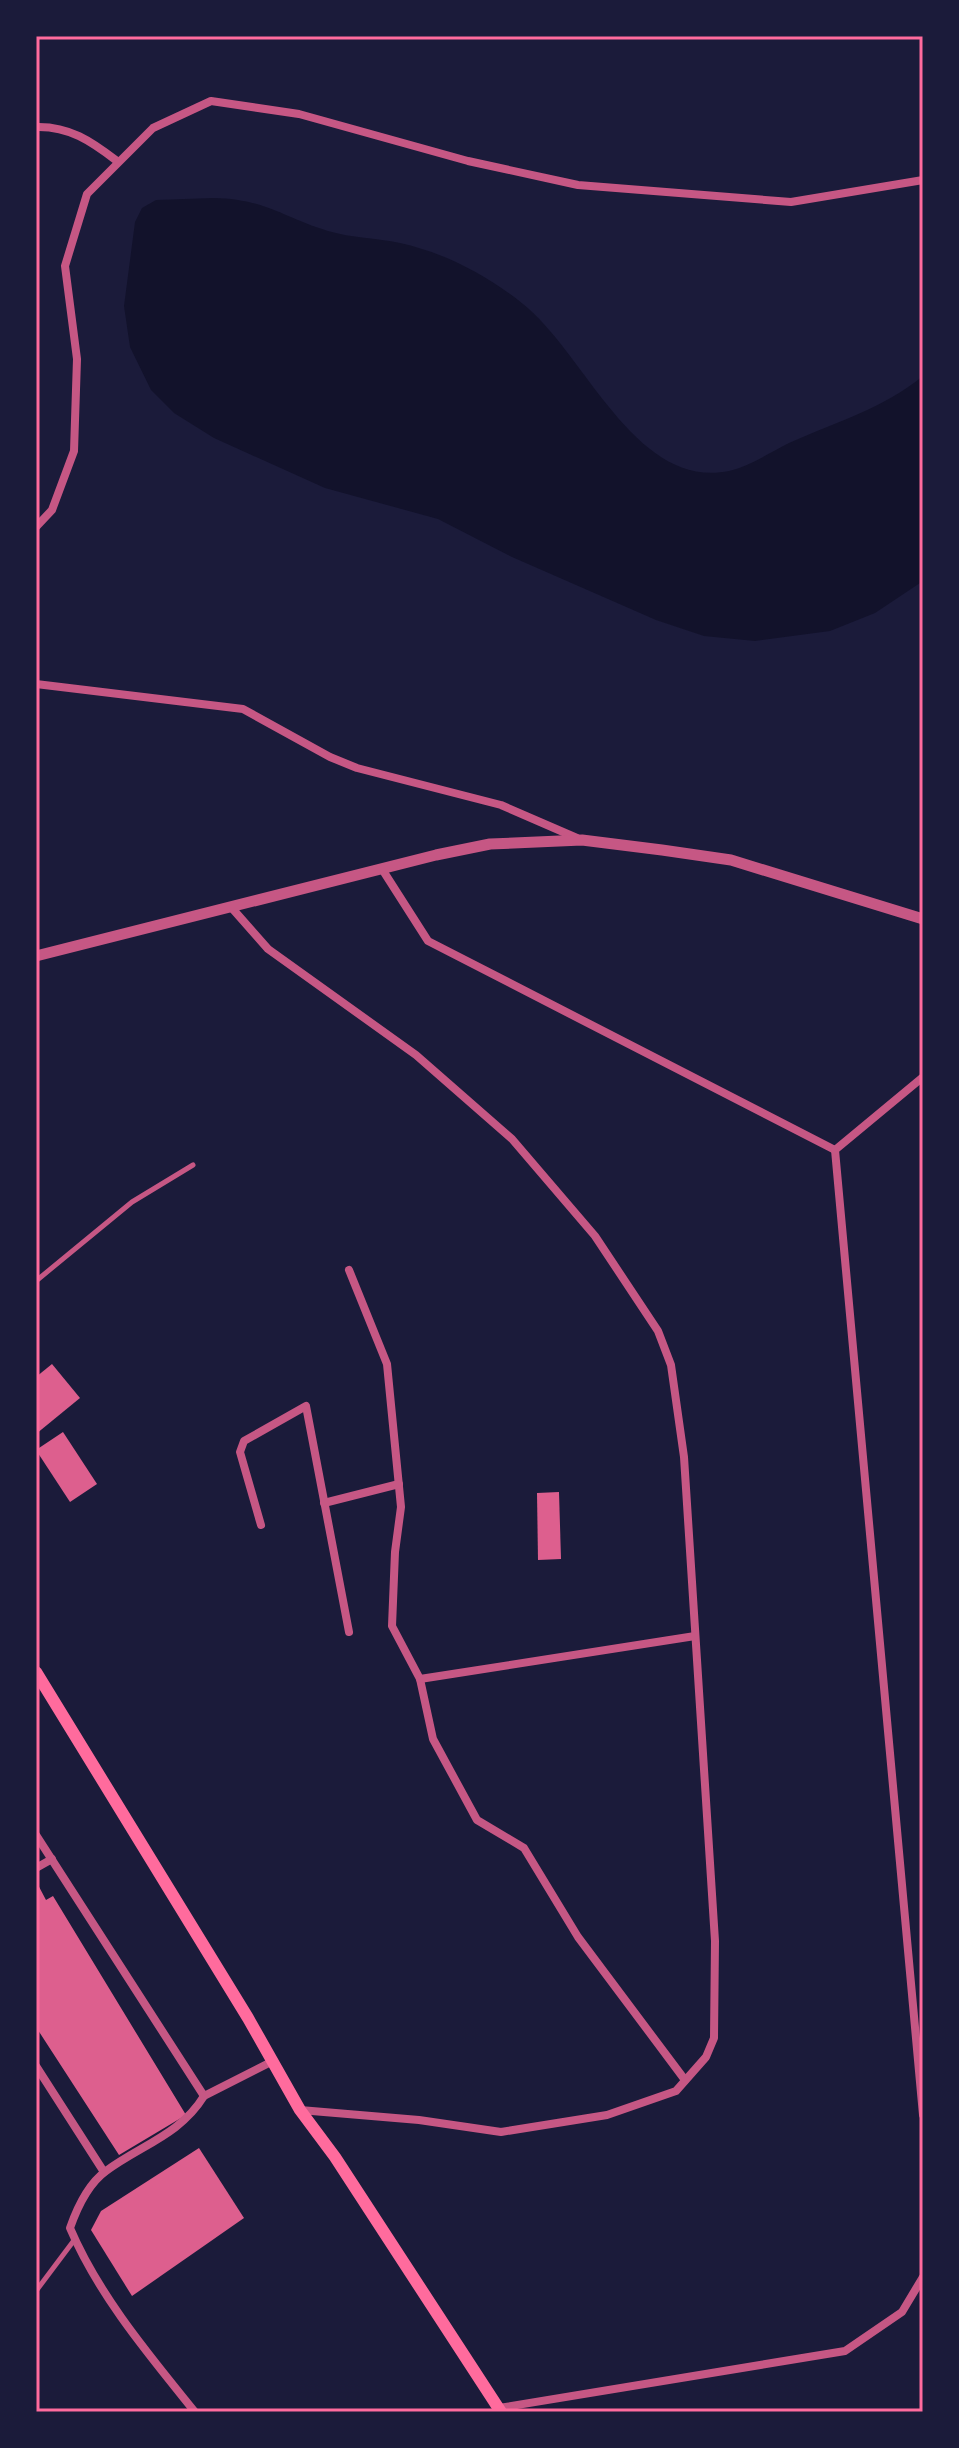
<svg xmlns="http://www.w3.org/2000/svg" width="959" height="2448" font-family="'Archivo Narrow',sans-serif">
<rect width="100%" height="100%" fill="#1b1b3a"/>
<path fill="#12122b" d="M213,198C266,199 282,217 328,231C352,238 376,238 400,243C445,253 487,275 523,304C585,353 635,490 729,471C750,466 769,453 789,443C836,422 882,409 923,376V581L875,613L830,631L755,641L704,636L656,620L512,557L438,519L325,488L214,438L174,413L151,390L130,347L124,306L135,222L142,208L156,200Z"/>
<g fill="#dd5f8e">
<path d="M52,1364L80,1398L36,1434V1377Z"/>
<path d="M63,1432L97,1484L70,1502L36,1450Z"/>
<path d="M559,1492L561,1559L538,1560L537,1493Z"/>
<path d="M36,1881L46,1900L53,1896L186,2115L119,2155L36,2027Z"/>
<path d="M199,2148L244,2218L132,2296L91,2230L101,2211Z"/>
</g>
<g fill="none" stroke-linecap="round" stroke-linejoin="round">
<g stroke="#c65784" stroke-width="5">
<path d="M36,1281L132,1202L193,1165"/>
<path d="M36,2291L75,2239"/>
</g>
<g stroke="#c65784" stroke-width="8">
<path d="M36,127C69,126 91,141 117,161"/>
<path d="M36,527L52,510L74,451L77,359L65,266L87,194L153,128L211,101L299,114L468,161L578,185L791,202L923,180"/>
<path d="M36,684L243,709L330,757L357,768L501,805L577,838"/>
<path d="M382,869L428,941L835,1150"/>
<path d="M231,907L268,949L416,1055L512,1139L595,1236L658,1331L671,1365L684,1457L715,1941L714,2038L706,2057L676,2091L607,2115L501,2132L419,2120L300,2110"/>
<path d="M923,1077L835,1150L923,2115"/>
<path d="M349,1270L387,1364L401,1507L395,1552L392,1626L420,1679L433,1739L477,1820L524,1848L578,1937L685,2080"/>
<path d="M324,1503L399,1484"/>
<path d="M261,1525L240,1452L244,1441L306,1406L349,1632"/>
<path d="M420,1679L695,1636"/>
<path d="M36,1835L204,2096L271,2062"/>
<path d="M36,1868L52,1859"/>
<path d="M36,2066L104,2172"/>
<path d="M499,2408L845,2351L902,2312L923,2277"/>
<path d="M195,2412C149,2355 99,2296 70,2228C77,2208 88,2184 106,2171C141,2145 180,2135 204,2096"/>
</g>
<path stroke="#c65784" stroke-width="11" d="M36,956L436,855L490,844L582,840L662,850L731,860L923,919"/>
<path stroke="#ff6b9d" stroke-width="12" d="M36,1672L248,2018L300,2110L335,2157L501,2412"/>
</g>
<rect width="959" height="2448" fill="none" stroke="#1b1b3a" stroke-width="76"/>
<rect x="38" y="38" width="883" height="2372" fill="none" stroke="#ff6b9d" stroke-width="3"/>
</svg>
